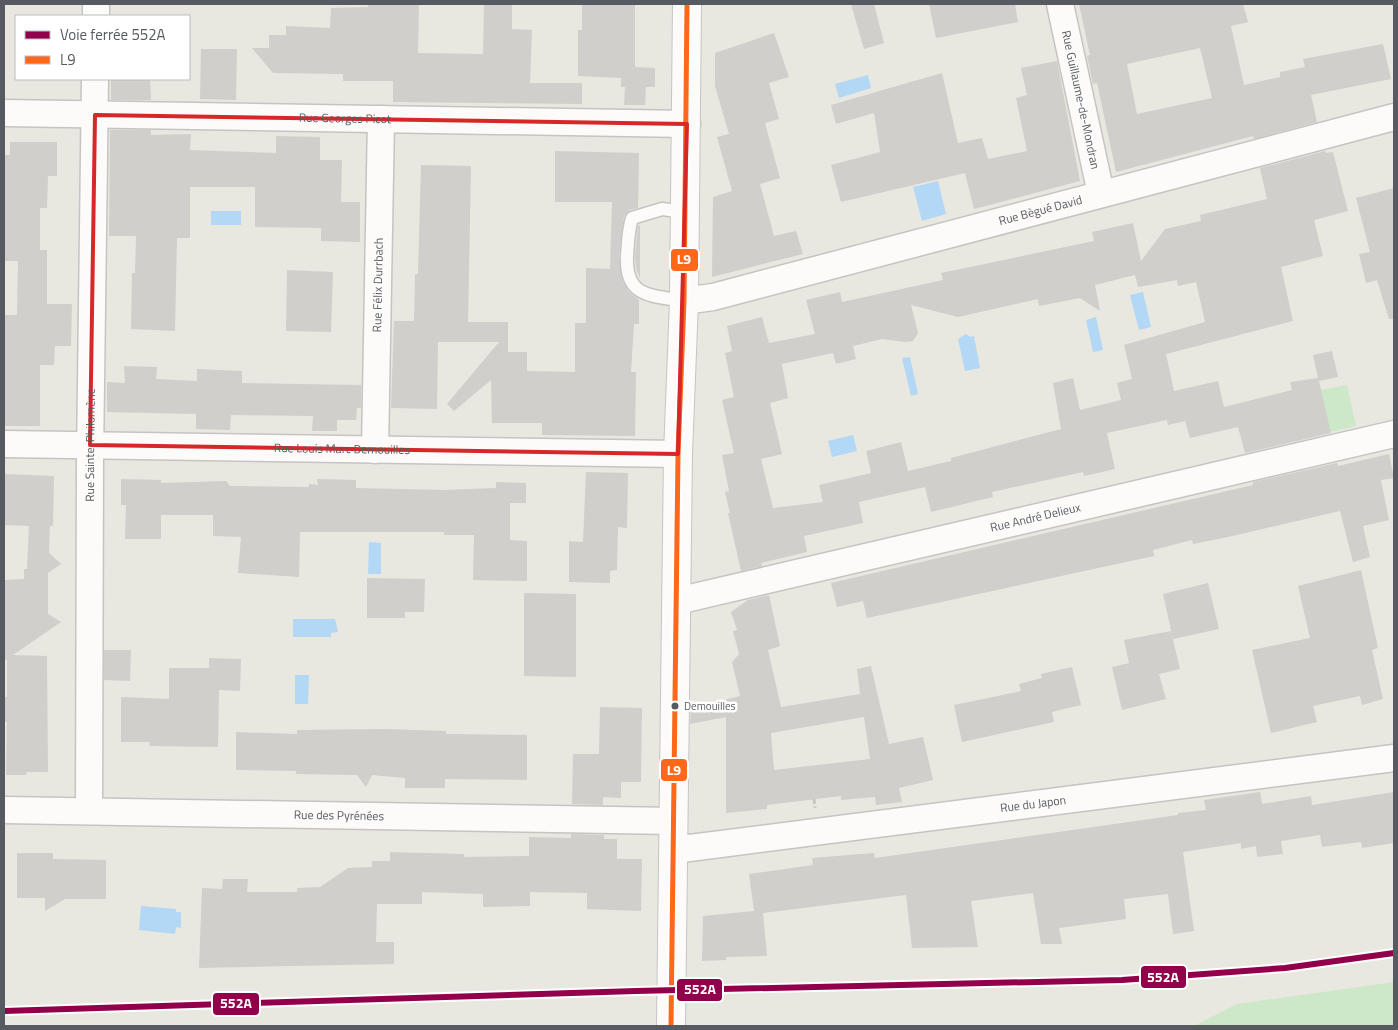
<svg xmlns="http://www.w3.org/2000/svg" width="1398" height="1030" font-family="'Titillium Web',sans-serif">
<rect width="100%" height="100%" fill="#e8e7e0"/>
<g fill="#cde7c9">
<path d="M1347,385L1356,426L1330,432L1321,390Z"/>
<path d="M1394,982V1026H1194L1237,1004Z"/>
</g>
<g fill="#b2d8f6">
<path d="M868,75L871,88L839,98L835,84Z"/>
<path d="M938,181L946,214L922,221L913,187Z"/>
<rect x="211" y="211" width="30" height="14"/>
<path d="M1143,292L1151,327L1139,330L1130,295Z"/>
<path d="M1096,317L1103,350L1093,352L1086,320Z"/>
<path d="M966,334L970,337L974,336L980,368L965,371L958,339Z"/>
<path d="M910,357L918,394L911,396L902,358Z"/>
<path d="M853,435L857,451L832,457L828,441Z"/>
<path d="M369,542L381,543V574H368Z"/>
<path d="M293,619H335L338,632L331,633V637H293Z"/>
<path d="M295,675H309L308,704H295Z"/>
<path d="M141,906L176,909V912H181V928L176,927L175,934L139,930Z"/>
</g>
<g fill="#d0cfcb" fill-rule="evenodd">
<path d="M368,4H419L418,53L483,54L484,4H512V29L532,30L530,83H582V104L393,102V81H343V74L273,73L252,48H269V35H286V26L330,28L331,8L368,7Z"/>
<path d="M582,4H635V67L655,68V87H646L645,105H624L625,87H621V78L578,76V30H582Z"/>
<path d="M851,4H874L884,43L864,49Z"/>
<path d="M929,4H1015L1018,22L936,38Z"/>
<path d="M1079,4H1243L1248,22L1231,26L1244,85L1280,77V72L1305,67L1303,59L1383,44L1391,79L1311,95L1317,122L1254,139L1253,136L1116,172L1097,83L1093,84L1087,56L1090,55ZM1200,48L1212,98L1137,114L1127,64Z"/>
<path d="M774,33L789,77L769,83L779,119L765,123L780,178L760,184L774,236L796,231L803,254L712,277L713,197L732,191L717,137L729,134L715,86V53Z"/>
<path d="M201,49H237L236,100L200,99Z"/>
<path d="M1057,61L1080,181L974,209L965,173L841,202L831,165L880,152L874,113L836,124L831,105L942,73L958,143L982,138L988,159L1027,151L1016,98L1027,95L1021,68Z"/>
<path d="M111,79H150L151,100H111Z"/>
<path d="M110,130H151V135L191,134L190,150L276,153V136L320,137V160H342L341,202H360V242L321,241V228L255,227V187H190V238H177L175,331L131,329L132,273H135L136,236H109Z"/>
<path d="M10,142H57V176H48L47,208H40V250H47V304H72L71,346H55L54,365H40V426H4V315H17L18,261H4V155H10Z"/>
<path d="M555,151L639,153L638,208L629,210L624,216L619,256L623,282L629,292L639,300V324H634L631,372H636L635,436L542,435V423H492L491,380L454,411L447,404L499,342H438L437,409L391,408L394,321H414L415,274H418L421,165L471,166L468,322H508V352H527V371L575,372V323H586V268L610,269L612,202H555Z"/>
<path d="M1325,151L1326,153L1333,152L1348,211L1314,220L1323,256L1281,267L1293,321L1166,354L1174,391L1218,381L1224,407L1292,390L1290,382L1318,378L1313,355L1332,351L1338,377L1319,381L1331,433L1245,453L1238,427L1190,438L1185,421L1168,425L1167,420L1107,433L1115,469L1084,476L1083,472L992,492L993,497L931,512L925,487L859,502L863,523L804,536L807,552L761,563L762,566L741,571L728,513H730L725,492L729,491L722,455L734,453L722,400L734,397L725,353L732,351L727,326L762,317L769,343L815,334L806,300L840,292L842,302L943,280L941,273L1094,241L1092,232L1133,223L1141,261L1165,229L1201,221L1200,215L1267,199L1260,168ZM1135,275L1138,287L1177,280L1178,286L1196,282L1205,322L1124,345L1132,379L1117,383L1121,400L1080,410L1073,378L1053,383L1061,429L951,458V461L908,471L901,442L866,451L871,473L819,485L823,502L773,508L761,459L782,454L770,403L788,398L782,364L833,353L836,364L856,359L853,346L882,339L905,342L913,341L918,333L911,305L958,317L1038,299L1039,306L1080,298L1100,311L1095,285Z"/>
<path d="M1394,188V319H1389L1377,280L1366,283L1359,254L1370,252L1356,198Z"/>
<path d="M638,225L640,226V279L636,268L635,256Z"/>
<path d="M287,270L333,272L331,332L286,331Z"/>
<path d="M124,366L157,367L156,379L197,381V369L242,371V383L361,385V408H357L356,420H337V431H312L313,416L231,415L230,430L196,429V414L107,412V382L125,383Z"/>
<path d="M1389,454L1394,478L1381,480L1389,520L1363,526L1370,557L1353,562L1340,511L1228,537L1193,544L1192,540L1153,550L1154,556L867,618L863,601L837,607L831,583L1253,485V482L1337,463L1338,466Z"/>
<path d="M586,472L628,473L627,528L618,527L617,570L610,571V583L569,582V541L583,542Z"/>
<path d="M4,474L54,476L53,526H50L49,553L61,564L48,573V614L61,622L13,655L47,656L48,772H27L26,775H6L7,722H4V697H7V659L4,661V580L24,579V569H27L29,526L4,525Z"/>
<path d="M121,479L161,480V483L226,481L230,486L309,487V484L318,485L317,479L356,480V488L444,490L496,488V482L526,483V503H510V540L527,541V581L473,580L474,535H444V532H300L299,577L238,573L241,537L213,536V515H161V539H125L126,505H121Z"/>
<path d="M1361,570L1378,648L1372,650L1383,699L1362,705L1360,696L1313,706L1317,722L1271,733L1252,650L1310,638L1298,586Z"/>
<path d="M367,578L425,579L424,612H405V618H367Z"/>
<path d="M1208,583L1219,629L1173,639L1163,594Z"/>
<path d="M524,593L576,594V677L524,676Z"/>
<path d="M769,595L780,646L768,650L781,707L860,694L857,669L871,666L889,744L923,737L933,780L899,788L902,802L876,805L875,797L841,800V796L767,805V809L726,813V717L690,724L691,708L740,696L732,662L739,654L733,631L737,630L731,612L748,600ZM864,717L870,759L774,770L771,733Z"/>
<path d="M1171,631L1180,669L1159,674L1166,699L1122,710L1112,667L1129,663L1124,640Z"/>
<path d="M104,650H131L130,681L104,680Z"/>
<path d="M209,658L241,659L240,691L219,690L218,747L150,746L149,742H121V697L169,699V668H209Z"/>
<path d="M1072,667L1081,705L1052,712L1054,722L962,742L954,705L1021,691L1019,684L1042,678L1041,674Z"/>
<path d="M600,707L642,708L641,782H621V798L603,797V805L572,804L573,754H599Z"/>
<path d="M385,729L446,731V734L527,735V780L445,779V788H405V778L372,775L366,787L357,775L296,774V771L236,770V732L297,734V730Z"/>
<path d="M1260,792L1262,804L1311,796L1312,805L1394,792V843L1362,848L1361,842L1322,847L1320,835L1281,841L1283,854L1257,857L1256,846L1241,849V843L1183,852L1194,931L1173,934L1168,894L1124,899L1126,919L1059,928L1062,944H1041L1033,893L971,901L978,947L912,948L906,895L763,913L767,956L726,957V960L702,961L703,916L754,911L749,874L813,865L812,858L874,853L875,858L1178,815V813L1206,810L1204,800Z"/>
<path d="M571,834L604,835V839H617V859H642L641,911L587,909V893L530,892V906L483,907V894L422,892V904H377L376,942H394V964L199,968L202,888L222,889L223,879H248L247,892H297V888L320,887L348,868L372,867V861H390V852L464,854V857L529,856V837L571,838Z"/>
<path d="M17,853H53V859L106,860V899H65L45,911V898H17Z"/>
</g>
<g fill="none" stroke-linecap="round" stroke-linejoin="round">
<defs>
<path id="lane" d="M684,301C651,295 625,298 627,256C628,243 628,231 632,218L662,209L685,212"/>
<g id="street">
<path id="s1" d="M1060,4L1101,194"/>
<path d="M96,16V4"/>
<path id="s2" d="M4,113L687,124"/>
<path id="s3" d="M684,301L713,297L1394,117"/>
<path id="s4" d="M4,444L678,454"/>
<path id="s5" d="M375,450L381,119"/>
<path id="s6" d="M677,601L1394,434"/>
<path id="s7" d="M4,810L673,821"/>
<path id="s8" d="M89,811L90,459L95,79"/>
<path id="s9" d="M674,850L1394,758"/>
</g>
<path id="secondary" d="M671,1026L678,454L684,301L687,4"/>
</defs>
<use href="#lane" stroke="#c4c5c3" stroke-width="15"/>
<use href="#street" stroke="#c4c5c3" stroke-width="29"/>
<use href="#secondary" stroke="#c5c6c4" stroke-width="30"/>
<path stroke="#c3c9c6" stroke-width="3" stroke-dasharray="5 2.5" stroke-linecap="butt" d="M814,799L815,808"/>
<use href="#lane" stroke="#fcfbfa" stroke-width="12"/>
<use href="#street" stroke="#fcfbfa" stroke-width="26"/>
<use href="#secondary" stroke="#fcfbfa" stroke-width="28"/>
<defs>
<path id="bus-1" d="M671,1026L678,454L684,301L687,4"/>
</defs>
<use href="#bus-1" stroke="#fff" stroke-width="9"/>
<use href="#bus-1" stroke="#ff671b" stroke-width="5"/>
<defs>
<path id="rail-1" d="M4,1011L636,991L1122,980L1285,968L1394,953"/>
</defs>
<use href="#rail-1" stroke="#fff" stroke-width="10"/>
<use href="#rail-1" stroke="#92004c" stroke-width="6"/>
</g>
<path fill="none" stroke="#d62828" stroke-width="4" stroke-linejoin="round" d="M95,115L687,124L678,454L90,445Z"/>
<circle fill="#575b61" stroke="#fff" stroke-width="2" cx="675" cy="706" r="4.5"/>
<g text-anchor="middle" stroke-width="5" stroke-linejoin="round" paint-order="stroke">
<g font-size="11" fill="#575b61" stroke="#fff" text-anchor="start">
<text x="684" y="710">Demouilles</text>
</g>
<g font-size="12" fill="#575b61" stroke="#fff">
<text dy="4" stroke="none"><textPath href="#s1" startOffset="98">Rue Guillaume-de-Mondran</textPath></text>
<text dy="4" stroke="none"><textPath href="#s2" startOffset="341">Rue Georges Picot</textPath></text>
<text dy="4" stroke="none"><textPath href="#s3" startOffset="368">Rue Bègué David</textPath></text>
<text dy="4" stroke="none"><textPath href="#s5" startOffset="165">Rue Félix Durrbach</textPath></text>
<text dy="4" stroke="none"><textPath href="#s8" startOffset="366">Rue Sainte-Philomène</textPath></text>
<text dy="4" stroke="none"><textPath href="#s4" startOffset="338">Rue Louis Marc Demouilles</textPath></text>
<text dy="4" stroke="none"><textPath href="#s6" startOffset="368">Rue André Delieux</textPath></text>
<text dy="4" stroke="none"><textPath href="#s9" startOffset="362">Rue du Japon</textPath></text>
<text dy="4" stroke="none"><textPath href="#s7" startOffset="335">Rue des Pyrénées</textPath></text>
</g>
</g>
<g stroke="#fff" stroke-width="2">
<rect x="670" y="248" width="29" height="24" rx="5" fill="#ff671b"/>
<rect x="660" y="758" width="28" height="24" rx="5" fill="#ff671b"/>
<rect x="1140" y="965" width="47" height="24" rx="5" fill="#92004c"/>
<rect x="676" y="978" width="47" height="24" rx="5" fill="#92004c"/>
<rect x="212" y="992" width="48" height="24" rx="5" fill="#92004c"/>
</g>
<g font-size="14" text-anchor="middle" font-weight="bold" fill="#fff">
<text x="684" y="264">L9</text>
<text x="674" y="775">L9</text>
<text x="1163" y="982">552A</text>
<text x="700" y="994">552A</text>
<text x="236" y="1008">552A</text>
</g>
<rect width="1398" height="1030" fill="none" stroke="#575b61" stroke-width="10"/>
<rect x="15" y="15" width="175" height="65" fill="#ffffff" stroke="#bcbdc0"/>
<rect x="25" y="31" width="25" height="8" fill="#92004c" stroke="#bcbdc0"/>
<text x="60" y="40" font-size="15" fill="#575b61">Voie ferrée 552A</text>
<rect x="25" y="56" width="25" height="8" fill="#ff671b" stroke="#bcbdc0"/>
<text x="60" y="65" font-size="15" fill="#575b61">L9</text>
</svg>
